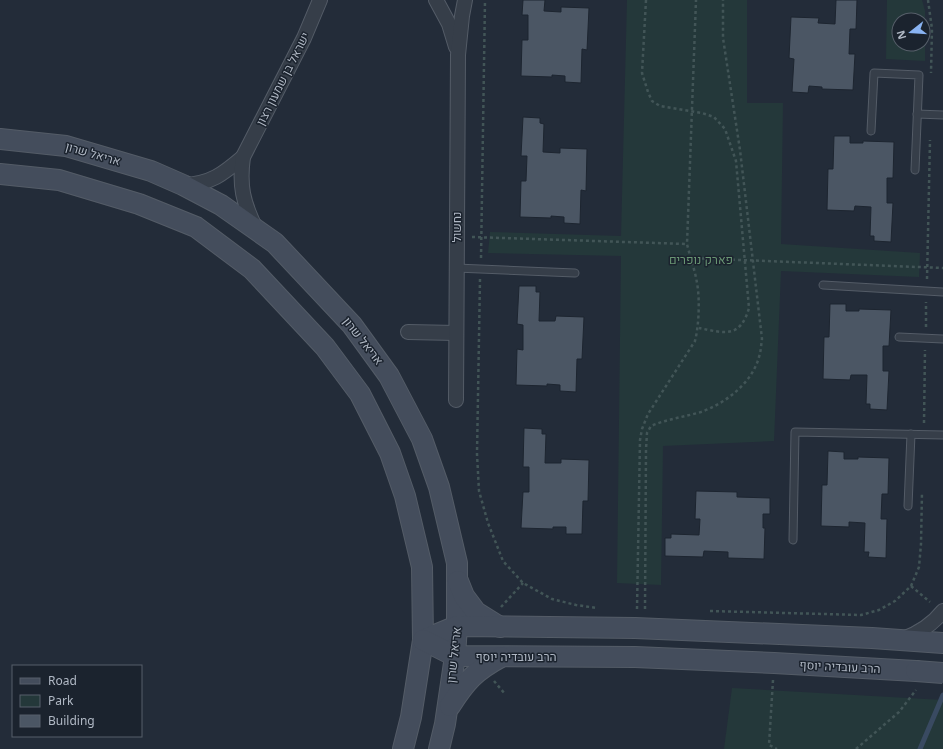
<svg xmlns="http://www.w3.org/2000/svg" width="943" height="749" font-family="'Noto Sans',Heebo,sans-serif">
<rect width="100%" height="100%" fill="#232c39"/>
<g fill="#24383a" fill-rule="evenodd">
<path d="M627,0H747V103H783L781,244L920,253L919,277L781,271L774,441L663,446L661,585L617,583L621,256L488,253L490,232L621,236Z"/>
<path d="M887,0H922L925,11V61L886,59ZM899,20H923V44H899Z"/>
<path d="M732,688L943,700V749H724Z"/>
</g>
<g fill="none" stroke-linecap="round" stroke-linejoin="round">
<path stroke="#394a61" stroke-width="5" d="M920,749L943,695"/>
</g>
<g fill="#4b5664" stroke="#1d2530">
<path d="M523,0H545L544,11L561,12V7L589,8L587,50L582,49L581,83L565,82V76L552,75V77L521,76L522,40H528V15H522Z"/>
<path d="M836,0H857L856,29H850L849,54H855L853,90L822,89V87L809,86L808,93L792,92L794,59L789,58L791,17L819,18L818,23L835,24Z"/>
<path d="M523,117L540,118V123L544,124L543,152L560,153V148L587,149L586,191L581,190L580,224L564,223V217L551,216V218L520,217L521,181H526L527,156H521Z"/>
<path d="M834,136H850V143H863V141L894,142L893,178H887V203H893L891,242L874,241V236H870L871,207L855,206L854,211L827,210L828,169H833Z"/>
<path d="M519,286H536V292H540L539,321H555L556,316L584,317L582,359H577L576,392L560,391V385L547,384V386L516,385L517,349L523,350V325L517,324Z"/>
<path d="M830,304H846V311H859V309L891,310L889,346H883V371H889L887,410L870,409V404H866L867,375H851L850,380L823,379L824,337H829Z"/>
<path d="M524,428L542,429V434H546L545,463H561V459L589,460L588,501H583L582,534H566V527H553V529L521,528L523,492H529V467H523Z"/>
<path d="M828,451L844,452V459H858V457L889,458L888,494H882L881,519H887L886,558L868,557L869,552H864L865,523L849,522V527L821,526L822,485H827Z"/>
<path d="M696,491L737,492V497L770,498V514H763V528H765L764,559L728,558V552L704,551L703,557L665,556V538H671V534L699,535L700,519H695Z"/>
</g>
<g fill="none" stroke-linecap="round" stroke-linejoin="round">
<defs>
<g id="lane">
<path d="M917,114L943,115"/>
<path d="M871,131L874,73L919,75L915,170"/>
<path d="M456,268L575,273"/>
<path d="M823,285L943,292"/>
<path d="M899,337L943,339"/>
<path d="M908,506L911,434"/>
<path d="M793,540L795,432L943,435"/>
</g>
<g id="street">
<path d="M436,0L449,24L456,47"/>
<path d="M183,185C211,184 223,174 243,157"/>
<path d="M256,229C243,202 239,186 243,157L304,38L320,0"/>
<path d="M408,332L456,333"/>
<path d="M456,400L458,55L462,16L465,0"/>
<path d="M903,639C919,633 932,625 943,611"/>
</g>
<g id="secondary">
<path d="M0,139L66,146L151,171L183,185L221,205L275,243L352,325L389,376L422,439L439,487L457,563V626L455,656L445,724L439,749"/>
<path d="M0,174L59,180L139,204L196,227L252,269L325,347L360,394L390,453L405,496L422,567L423,640L411,717L403,749"/>
<path d="M458,581L464,596L476,612L500,627"/>
<path d="M423,640L457,626L635,628L872,638L943,643"/>
<path d="M423,640L455,656L635,657L774,663L916,671"/>
<path d="M450,706C466,681 475,671 501,657"/>
</g>
</defs>
<use href="#lane" stroke="#545c67" stroke-width="9"/>
<use href="#street" stroke="#545c67" stroke-width="16"/>
<use href="#secondary" stroke="#545c67" stroke-width="22"/>
<g stroke="#425557" stroke-width="2.5" stroke-dasharray="3 3" stroke-linecap="butt">
<path d="M646,0L642,73L648,92L652,101L660,106L702,113L714,117L725,129L736,161L749,308C740,339 724,333 699,328"/>
<path d="M928,0L932,29L931,73"/>
<path d="M472,237L687,244"/>
<path d="M481,258L485,0"/>
<path d="M690,258L943,268"/>
<path d="M480,279L477,454L479,491L488,523L503,561L523,583L552,599L576,605L597,608"/>
<path d="M927,279L930,140"/>
<path d="M926,327V302"/>
<path d="M924,423L925,350"/>
<path d="M911,586L930,602"/>
<path d="M501,607L523,583"/>
<path d="M637,609L640,440L642,429L648,414L695,341C699,325 700,299 697,283C695,270 690,257 687,244L696,0"/>
<path d="M645,609L646,449L647,433L651,426C667,419 684,417 701,412C726,403 752,383 759,357C761,351 761,345 762,339L740,150L723,38V0"/>
<path d="M710,611L861,615L879,610L895,601L911,586L919,567L921,544L922,492"/>
<path d="M773,680L769,745L777,749"/>
<path d="M494,681L505,694"/>
<path d="M856,749L899,712L916,690"/>
</g>
<use href="#lane" stroke="#363e49" stroke-width="7"/>
<use href="#street" stroke="#363e49" stroke-width="14"/>
<use href="#secondary" stroke="#444d5c" stroke-width="20"/>
<defs>
<path id="secondary-bridge" d="M916,671L943,673"/>
</defs>
<use href="#secondary-bridge" stroke="#545c67" stroke-width="22" stroke-linecap="butt"/>
<use href="#secondary-bridge" stroke="#444d5c" stroke-width="20"/>
</g>
<g text-anchor="middle" stroke-width="3" stroke-linejoin="round" paint-order="stroke">
<g font-size="12" fill="#b1b9c5" stroke="#1b232e">
<text transform="translate(283 79) rotate(-63)" y="4">ישראל בן שמעון רצון</text>
<text transform="translate(93 154) rotate(16)" y="4">אריאל שרון</text>
<text transform="translate(457 227) rotate(-90)" y="4">נחשול</text>
<text transform="translate(363 341) rotate(52)" y="4">אריאל שרון</text>
<text transform="translate(454 655) rotate(-84)" y="4">אריאל שרון</text>
<text x="516" y="661">הרב עובדיה יוסף</text>
<text transform="translate(840 667) rotate(3)" y="4">הרב עובדיה יוסף</text>
</g>
<g font-size="12" fill="#699573" stroke="#1b232e">
<text x="701" y="264">פארק נופרים</text>
</g>
</g>
<rect x="12" y="665" width="130" height="72" fill="#1b232e" stroke="#575f6a"/>
<rect x="20" y="678" width="20" height="6" fill="#444d5c" stroke="#575f6a"/>
<text x="48" y="685" font-size="12" fill="#b1b9c5">Road</text>
<rect x="20" y="695" width="20" height="12" fill="#24383a" stroke="#575f6a"/>
<text x="48" y="705" font-size="12" fill="#b1b9c5">Park</text>
<rect x="20" y="715" width="20" height="12" fill="#4b5664" stroke="#575f6a"/>
<text x="48" y="725" font-size="12" fill="#b1b9c5">Building</text>
<g transform="translate(911 32) rotate(253)"><circle r="19" fill="#1b232e" stroke="#575f6a"/>
<path d="M0-3L7 15L0 10L-7 15Z" fill="#89b3f2"/>
<text y="-6" font-size="11" font-weight="bold" text-anchor="middle" fill="#b1b9c5">N</text>
</g>
</svg>
